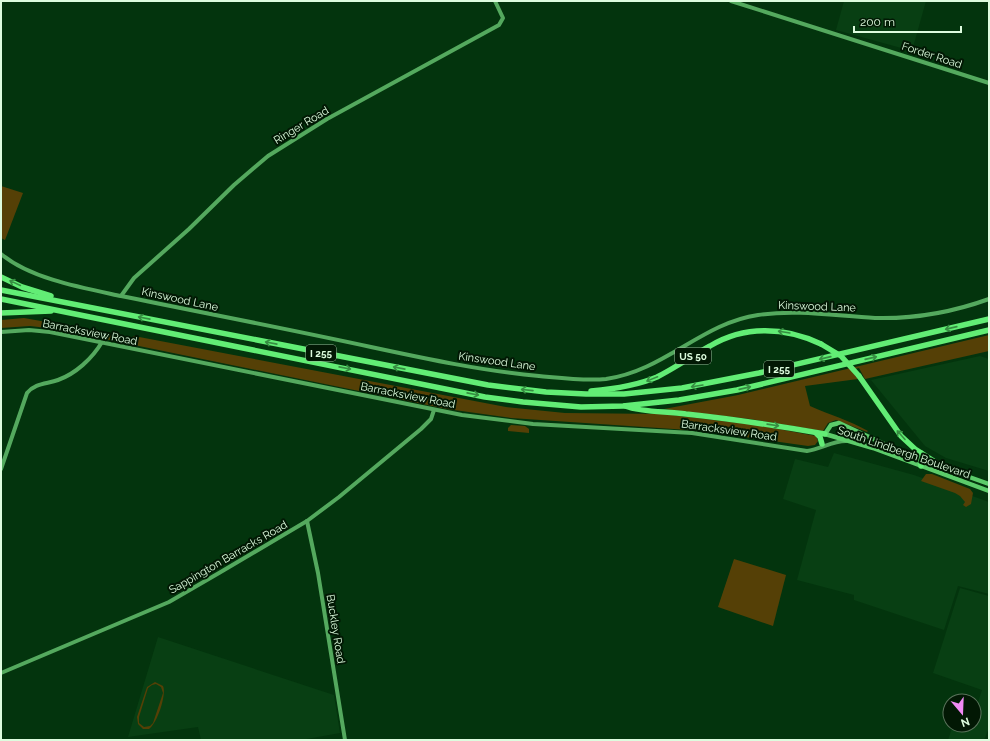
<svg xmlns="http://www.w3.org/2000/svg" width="990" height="741" font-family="Raleway,sans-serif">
<rect width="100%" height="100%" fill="#03340d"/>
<g fill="#083f13">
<path d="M844,1H926L912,51L836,30Z"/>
<path d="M980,356L989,359V471L946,458L925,446L871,380Z"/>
<path d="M834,453L914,475L989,502V594L958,586L944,630L854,600V595L797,580L816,510L783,499L795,459L828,467Z"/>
<path d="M960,588L989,596V728L984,740H948L953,725H974V714L982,690L933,673Z"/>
<path d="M158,637L334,695L340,733L301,740H201L198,727L128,737Z"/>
</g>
<g fill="#554006" fill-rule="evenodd">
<path d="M1,186L23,193L5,240L1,238Z"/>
<path d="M24,318L69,326L94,333H106L131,338L134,336L506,407L565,413L663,414L756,425L816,436L818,441L815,445L808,446L703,431L511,418L447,409L56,329L30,326L1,328V320Z"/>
<path d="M989,335V351L865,379L859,368L851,370L858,379L805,386L810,406C830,415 849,420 868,431L867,432L836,420L828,423L823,431L750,419L664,409L738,395Z"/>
<path d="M511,425L525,426L529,429V433L508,431V428Z"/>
<path d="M926,474H932L970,489L973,493L971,504L966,507L963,505L965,502L960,496L955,493L921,481Z"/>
<path d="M734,559L786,575L773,626L718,607Z"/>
<path d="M155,682L163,686C167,694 157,724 149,729H143L138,724L137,717L147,687ZM156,684L161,687L163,693L153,723L150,726L144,727L139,723V717L148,688L152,685Z"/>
</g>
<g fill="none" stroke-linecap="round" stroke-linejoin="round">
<g stroke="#54a95e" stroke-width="4">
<path d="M731,1L989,83"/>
<path d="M1,254C31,279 83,288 121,296C204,313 288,329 371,347C427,359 483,371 539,376C561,378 584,381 606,379C664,371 702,323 758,315C797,309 836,316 875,318C913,319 953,312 989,299"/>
<path d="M121,296L134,278L189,229L234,185L268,156L327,119L499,25L503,18L495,1"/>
<path d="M1,332L29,330L50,332L462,415L533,424L692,433L807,451C821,449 832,441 846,441"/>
<path d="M1,469L27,393C35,383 47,384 58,380C75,374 92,359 102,342"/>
<path d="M307,521L318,573L345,740"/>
<path d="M1,673L169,602L219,573L307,521L339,497L421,429L431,419L434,410"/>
</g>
<path stroke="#5ccc6a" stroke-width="4.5" d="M989,484L910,456L839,423L831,425L825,434L873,448L989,491"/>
<g stroke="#62ed75" stroke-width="5.5">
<path d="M1,277L22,287L51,296"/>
<path d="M1,290L488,385L546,392L586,394H624L682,388L759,373L989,319"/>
<path d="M1,299L485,397L523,402L581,407L623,406L679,400L737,390L989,330"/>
<path d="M1,313L51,311"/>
<path d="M859,376L901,436L915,449L943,467"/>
<path d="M591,391C614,389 636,386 657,377C675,368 692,356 710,346C745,325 785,327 821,344"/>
<path d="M625,406C644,413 666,411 686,414C733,419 779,426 825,434"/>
<path d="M816,433L820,437L822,444"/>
<path d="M921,466V453"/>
</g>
<path stroke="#62ed75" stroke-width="5.5" d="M821,344L841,356L859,376"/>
</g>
<defs><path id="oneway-shaft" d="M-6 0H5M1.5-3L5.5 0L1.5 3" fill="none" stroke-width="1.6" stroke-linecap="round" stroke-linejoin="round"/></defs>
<g stroke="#378d42">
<use href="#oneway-shaft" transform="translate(15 283) rotate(-155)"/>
<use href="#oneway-shaft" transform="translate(144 318) rotate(-169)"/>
<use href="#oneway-shaft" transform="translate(951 328) rotate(167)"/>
<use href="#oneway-shaft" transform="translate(784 332) rotate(-171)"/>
<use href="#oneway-shaft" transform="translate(271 343) rotate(-169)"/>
<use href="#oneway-shaft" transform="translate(825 358) rotate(167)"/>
<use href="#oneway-shaft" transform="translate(871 358) rotate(-13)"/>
<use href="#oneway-shaft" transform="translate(345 368) rotate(11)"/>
<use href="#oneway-shaft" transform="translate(399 368) rotate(-169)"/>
<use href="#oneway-shaft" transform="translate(652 379) rotate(158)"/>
<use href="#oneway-shaft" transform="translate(697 386) rotate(171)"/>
<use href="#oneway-shaft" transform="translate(745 388) rotate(-13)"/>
<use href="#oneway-shaft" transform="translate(527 390) rotate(-174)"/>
<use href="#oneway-shaft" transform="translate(473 394) rotate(11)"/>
<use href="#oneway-shaft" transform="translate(773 425) rotate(8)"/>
<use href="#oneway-shaft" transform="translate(901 435) rotate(-132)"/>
</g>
<g text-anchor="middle" stroke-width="4" stroke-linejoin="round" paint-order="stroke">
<g fill="#021804" stroke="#9bb89d" stroke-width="1">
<rect x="306" y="345" width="30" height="16" rx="3"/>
<rect x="675" y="348" width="36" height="16" rx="3"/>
<rect x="764" y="361" width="30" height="16" rx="3"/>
</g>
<g font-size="10" font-weight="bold" fill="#ddfcde">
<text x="321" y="357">I 255</text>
<text x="693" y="360">US 50</text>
<text x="779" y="373">I 255</text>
</g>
<g font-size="11" fill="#ddfcde" stroke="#021804">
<text transform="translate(932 55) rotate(18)" y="4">Forder Road</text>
<text transform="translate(301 125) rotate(-31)" y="4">Ringer Road</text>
<text transform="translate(180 299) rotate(12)" y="4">Kinswood Lane</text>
<text transform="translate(817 306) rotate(2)" y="4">Kinswood Lane</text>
<text transform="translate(90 332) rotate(11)" y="4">Barracksview Road</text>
<text transform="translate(497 361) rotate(8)" y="4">Kinswood Lane</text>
<text transform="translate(408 395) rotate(11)" y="4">Barracksview Road</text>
<text transform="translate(729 430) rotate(8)" y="4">Barracksview Road</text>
<text transform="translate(904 452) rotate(19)" y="4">South Lindbergh Boulevard</text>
<text transform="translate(228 557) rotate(-30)" y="4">Sappington Barracks Road</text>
<text transform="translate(336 629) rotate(81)" y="4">Buckley Road</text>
</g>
</g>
<rect width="990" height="741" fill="none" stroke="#ddfcde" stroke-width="4"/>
<g transform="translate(962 713) rotate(161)"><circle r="19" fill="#021804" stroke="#5a735b"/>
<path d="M0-3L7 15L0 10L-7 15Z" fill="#f18af4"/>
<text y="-6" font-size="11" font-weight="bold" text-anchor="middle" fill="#ddfcde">N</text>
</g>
<path d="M854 26v6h107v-6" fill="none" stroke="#ddfcde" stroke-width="2"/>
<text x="860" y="26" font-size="12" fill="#ddfcde" stroke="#021804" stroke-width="3" paint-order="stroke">200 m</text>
</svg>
